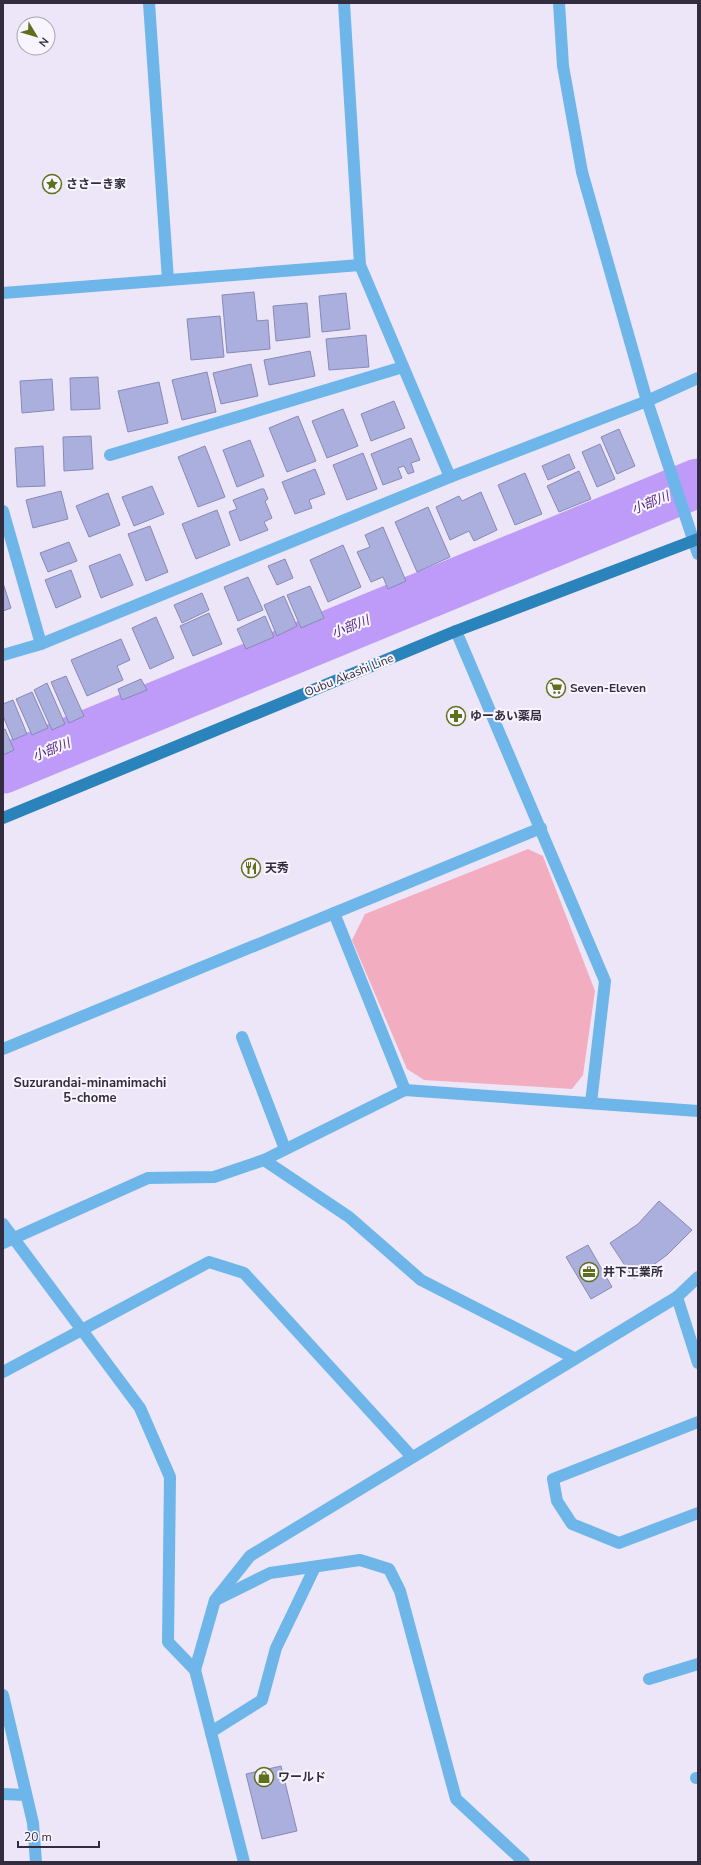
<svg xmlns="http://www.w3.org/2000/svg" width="701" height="1865" font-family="'Nunito Sans','Noto Sans JP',sans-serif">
<rect width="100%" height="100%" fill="#ece6f8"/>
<path fill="#f3adc1" d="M528,849L543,856L595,991L583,1075L572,1089L424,1080L407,1069L352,940L365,914Z"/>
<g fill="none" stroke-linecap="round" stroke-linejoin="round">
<path stroke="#be9bf8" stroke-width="49" d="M3,769L698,483"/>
</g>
<g fill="#abafdd" stroke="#878ab6">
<path d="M254,292L257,321L268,320L270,349L227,353L222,295Z"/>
<path d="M346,293L350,329L322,332L319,296Z"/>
<path d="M307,303L310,337L276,341L273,306Z"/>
<path d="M220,316L224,357L191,360L187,319Z"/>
<path d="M366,335L369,367L329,370L326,339Z"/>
<path d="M310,351L315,376L269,385L264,360Z"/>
<path d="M251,364L258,396L221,404L213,373Z"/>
<path d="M207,372L216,412L182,420L172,380Z"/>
<path d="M98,377L100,409L71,410L70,378Z"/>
<path d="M52,379L54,410L22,413L20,381Z"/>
<path d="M159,382L168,423L128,432L118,391Z"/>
<path d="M394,401L405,428L371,441L361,414Z"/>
<path d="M343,409L358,446L327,458L312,421Z"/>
<path d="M298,416L316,461L287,472L269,428Z"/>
<path d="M619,429L635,466L617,474L601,437Z"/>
<path d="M91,436L93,469L64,471L63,437Z"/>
<path d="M411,438L420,460L411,463L414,472L408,474L404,466L398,468L402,478L383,485L371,454Z"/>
<path d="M250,440L264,476L237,487L223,450Z"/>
<path d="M600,444L615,479L597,487L582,452Z"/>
<path d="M43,446L45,486L17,487L15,448Z"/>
<path d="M205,446L225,497L198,507L178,457Z"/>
<path d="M363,453L377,489L347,500L333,465Z"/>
<path d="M569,454L575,468L548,480L542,466Z"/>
<path d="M315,469L325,494L309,500L312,508L295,514L282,482Z"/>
<path d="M579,471L591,499L559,512L547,486Z"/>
<path d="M525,473L542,514L515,525L498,485Z"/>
<path d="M152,486L164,514L134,526L122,497Z"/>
<path d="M261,489H264L268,499L265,501L272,518L264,522L268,530L240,541L229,512L237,509L233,500Z"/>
<path d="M61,491L68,519L33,528L26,500Z"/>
<path d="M481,492L497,530L474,541L469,531L450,540L436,507L459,496L462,501Z"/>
<path d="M108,493L120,525L89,537L76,506Z"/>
<path d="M428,507L450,557L417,572L395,522Z"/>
<path d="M217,510L230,545L196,559L182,524Z"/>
<path d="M150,526L168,572L146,581L128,534Z"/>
<path d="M383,527L406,581L388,589L383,577L371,582L357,552L370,547L365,535Z"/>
<path d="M69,542L77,561L48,572L40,553Z"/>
<path d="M343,545L361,587L328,602L310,560Z"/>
<path d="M120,554L133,585L101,598L89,566Z"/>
<path d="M285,559L293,578L277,585L268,566Z"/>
<path d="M71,570L81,597L56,608L45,580Z"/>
<path d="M248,577L263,610L238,621L224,587Z"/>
<path d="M3,583L11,608L3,611Z"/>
<path d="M310,586L324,618L301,628L287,595Z"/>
<path d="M202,593L209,610L182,623L174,605Z"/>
<path d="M284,596L297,626L277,636L264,605Z"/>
<path d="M209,613L222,644L193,656L180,626Z"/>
<path d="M265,616L274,637L246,649L237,629Z"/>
<path d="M156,617L174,658L150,669L132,628Z"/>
<path d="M121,639L130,660L117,666L123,680L87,696L71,660Z"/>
<path d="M66,676L84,716L69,723L51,682Z"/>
<path d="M141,679L147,690L122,700L118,689Z"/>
<path d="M47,683L65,724L52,730L34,690Z"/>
<path d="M32,692L48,728L32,735L16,699Z"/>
<path d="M13,700L27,734L13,740L3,716V704Z"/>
<path d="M5,729L14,750L3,755V730Z"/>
<path d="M659,1201L692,1230L667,1255L634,1279L610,1243L638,1224Z"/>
<path d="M588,1245L612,1287L591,1299L566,1257Z"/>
<path d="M281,1766L297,1831L262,1839L246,1774Z"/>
</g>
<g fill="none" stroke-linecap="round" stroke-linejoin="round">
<g stroke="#6eb6e9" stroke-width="12">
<path d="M149,3L168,280"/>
<path d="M344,3L360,265L450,477"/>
<path d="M559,3L563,66L582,172L647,401L698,554"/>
<path d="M3,293L360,265"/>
<path d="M110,455L403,367"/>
<path d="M3,511L41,644"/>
<path d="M456,631L605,981L591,1103"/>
<path d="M3,655L41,644L450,477L647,401L698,378"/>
<path d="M334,913L405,1090"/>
<path d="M242,1037L285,1149"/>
<path d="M3,1049L541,828"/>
<path d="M264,1160L349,1217L421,1280L574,1358"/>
<path d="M3,1224L140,1408L170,1477L168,1642L195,1670L244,1862"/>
<path d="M3,1243L148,1178L214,1177L264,1160L405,1090L698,1111"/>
<path d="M677,1297L698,1363"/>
<path d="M3,1372L209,1262L244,1273L412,1457"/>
<path d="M698,1422L553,1479L557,1501L572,1524L619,1543L698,1513"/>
<path d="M218,1599L270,1573L360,1560L389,1569L400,1591L456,1799L524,1862"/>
<path d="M195,1670L215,1600L250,1556L677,1297L698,1277"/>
<path d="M649,1679L698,1664"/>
<path d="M3,1695L33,1823L36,1862"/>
<path d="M211,1732L262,1700L276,1648L315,1567"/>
<path d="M696,1778H698"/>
<path d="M3,1794L26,1795"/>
</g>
<path stroke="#2a83ba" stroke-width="12" d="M3,818L456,631L698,539"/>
</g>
<defs>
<symbol id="sight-ring" viewBox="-11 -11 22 22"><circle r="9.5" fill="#f8f5fe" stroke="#5f701c" stroke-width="1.5"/><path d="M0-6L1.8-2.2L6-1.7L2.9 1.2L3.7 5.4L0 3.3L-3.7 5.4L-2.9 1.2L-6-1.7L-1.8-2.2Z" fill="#5f701c"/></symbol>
<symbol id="supermarket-ring" viewBox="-11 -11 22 22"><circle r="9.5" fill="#f8f5fe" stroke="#5f701c" stroke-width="1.5"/><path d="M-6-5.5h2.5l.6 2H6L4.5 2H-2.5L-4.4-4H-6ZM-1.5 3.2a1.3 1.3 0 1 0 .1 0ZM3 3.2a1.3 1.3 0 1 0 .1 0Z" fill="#5f701c"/></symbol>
<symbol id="pharmacy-ring" viewBox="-11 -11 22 22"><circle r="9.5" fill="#f8f5fe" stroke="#5f701c" stroke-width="1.5"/><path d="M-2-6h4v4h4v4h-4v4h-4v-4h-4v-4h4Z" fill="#5f701c"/></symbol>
<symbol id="restaurant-ring" viewBox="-11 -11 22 22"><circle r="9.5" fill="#f8f5fe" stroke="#5f701c" stroke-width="1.5"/><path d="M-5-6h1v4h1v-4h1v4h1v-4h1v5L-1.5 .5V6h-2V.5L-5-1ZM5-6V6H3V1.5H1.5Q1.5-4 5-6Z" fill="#5f701c"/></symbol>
<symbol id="office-ring" viewBox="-11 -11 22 22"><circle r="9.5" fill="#f8f5fe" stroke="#5f701c" stroke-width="1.5"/><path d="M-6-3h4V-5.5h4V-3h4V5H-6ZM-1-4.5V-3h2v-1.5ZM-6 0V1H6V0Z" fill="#5f701c"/></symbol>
<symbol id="shop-ring" viewBox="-11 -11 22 22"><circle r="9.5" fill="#f8f5fe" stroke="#5f701c" stroke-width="1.5"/><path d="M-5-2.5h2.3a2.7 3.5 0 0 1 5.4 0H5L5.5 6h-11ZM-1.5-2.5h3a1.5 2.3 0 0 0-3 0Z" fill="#5f701c"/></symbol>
</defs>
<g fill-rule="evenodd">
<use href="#sight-ring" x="41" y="173" width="22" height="22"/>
<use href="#supermarket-ring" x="545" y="677" width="22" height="22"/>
<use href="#pharmacy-ring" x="445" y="705" width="22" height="22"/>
<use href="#restaurant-ring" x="240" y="857" width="22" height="22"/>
<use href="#office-ring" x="578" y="1261" width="22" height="22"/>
<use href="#shop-ring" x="253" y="1766" width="22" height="22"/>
</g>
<g text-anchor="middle" stroke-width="4" stroke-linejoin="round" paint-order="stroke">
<g font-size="12" font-weight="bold" fill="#332c3e" stroke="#f8f5fe" text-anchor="start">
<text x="66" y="188">ささーき家</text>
<text x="570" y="692">Seven-Eleven</text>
<text x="470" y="720">ゆーあい薬局</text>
<text x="265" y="872">天秀</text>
<text x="603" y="1276">井下工業所</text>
<text x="278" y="1781">ワールド</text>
</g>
<g font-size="12" fill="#332c3e" stroke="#f8f5fe">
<text transform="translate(349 675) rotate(-22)" y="4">Oubu Akashi Line</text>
</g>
<g font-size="13" font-style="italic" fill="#4e1d83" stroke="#f8f5fe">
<text transform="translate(650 502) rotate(-22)" y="5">小部川</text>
<text transform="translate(350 626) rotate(-22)" y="5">小部川</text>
<text transform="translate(51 749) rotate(-22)" y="5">小部川</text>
</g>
<g font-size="13" font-weight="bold" fill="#332c3e" stroke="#f8f5fe">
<text x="90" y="1087">Suzurandai-minamimachi<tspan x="90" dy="15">5-chome</tspan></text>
</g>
</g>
<rect width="701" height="1865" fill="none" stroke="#332c3e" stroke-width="8"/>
<g transform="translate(36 36) rotate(128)"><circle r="19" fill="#f8f5fe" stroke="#a9a5b1"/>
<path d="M0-3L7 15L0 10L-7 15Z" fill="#5f701c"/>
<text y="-6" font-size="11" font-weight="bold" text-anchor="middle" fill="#332c3e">N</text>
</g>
<path d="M18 1841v6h81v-6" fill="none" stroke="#332c3e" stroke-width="2"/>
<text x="24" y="1841" font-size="12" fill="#332c3e" stroke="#f8f5fe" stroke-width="3" paint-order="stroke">20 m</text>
</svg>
